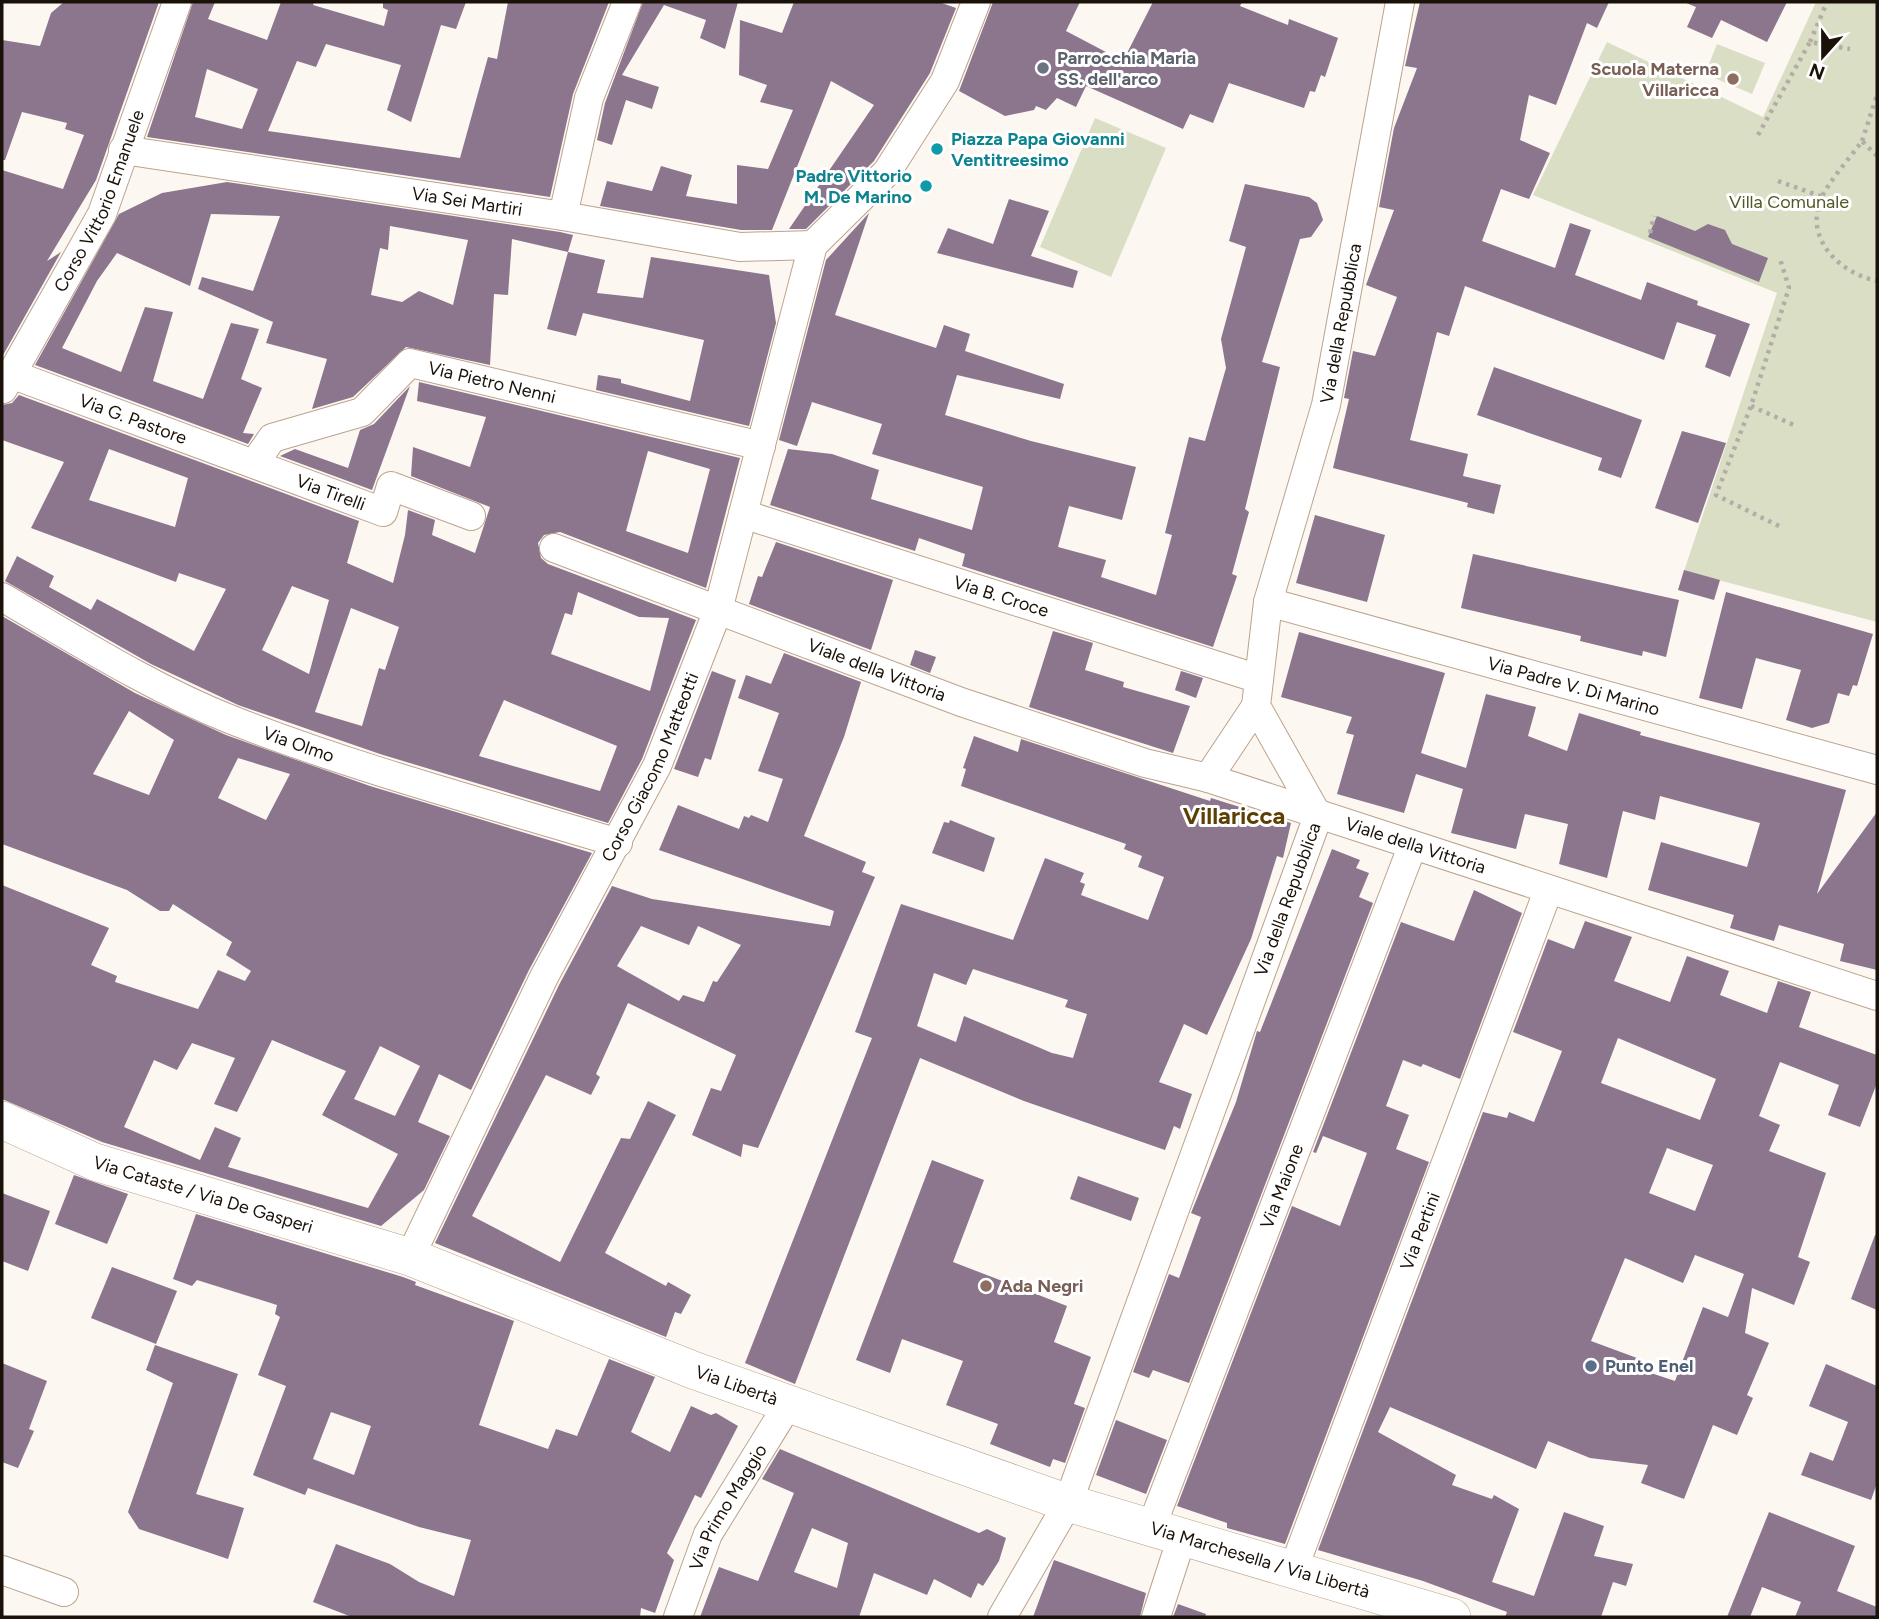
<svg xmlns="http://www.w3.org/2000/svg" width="1879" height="1619" font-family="Figtree,sans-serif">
<rect width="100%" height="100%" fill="#fdf7f2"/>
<g fill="#dadec5">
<path d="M1816,2H1877V622L1684,571L1777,293L1533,195L1607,42L1763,117Z"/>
<path d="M1717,44L1765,63L1752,94L1705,74Z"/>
<path d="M1095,118L1166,148L1111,277L1040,247Z"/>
</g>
<g fill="#8b768e" fill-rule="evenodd">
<path d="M64,2H159L96,180L47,261L61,252L2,357V170L63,189L84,135L65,129L67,123L22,112L5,160H2V40L40,46L51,13Z"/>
<path d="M193,2H215L208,19L267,40L281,2H314L313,5L384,26L388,10L383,8V2H466L456,29L441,25L411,122L387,110L401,65L326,44L316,67L297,61L268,131L460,158L488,57L497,59L508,2H609L573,94L550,197L147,137ZM207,69L258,89L242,129L195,117Z"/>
<path d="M643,2H738L725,49L700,38L706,20L664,5L622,75L659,87L652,109L626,100L612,145L597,140L605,103Z"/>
<path d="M794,2H939L956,8L930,73L874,161L806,229H789L874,105L831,81L772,230H741L600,206L607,181L652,191L661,166L692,175L686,196L737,204V165L768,169L793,110L760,102L767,85L739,75L740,20L782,33Z"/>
<path d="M993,2H1080L1066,31L1123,61L1153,2H1242L1240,6L1288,25L1289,19L1338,38L1325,77L1321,75L1315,92L1310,91L1304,108L1229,83L1213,123L1190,114L1183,129L1086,86L1076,107L1057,98L1046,110L1036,106L1034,110L1005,116L959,91Z"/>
<path d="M1420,2H1609L1597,28L1587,23L1556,105L1529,95L1520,140L1550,153L1529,199L1501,189L1482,241L1555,268L1570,223L1591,230L1575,275L1641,300L1647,282L1698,301L1697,305L1750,324L1730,377L1705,367L1716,335L1677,322L1664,360L1465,286L1449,336L1437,332L1410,440L1468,454L1463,476L1501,485L1494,514L1467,507L1468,503L1333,468L1349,399L1344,398L1353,351L1375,356L1397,297L1366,285L1394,210L1379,207L1394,128L1417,68L1405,66Z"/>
<path d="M1684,2H1787L1767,42L1721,20L1712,38L1687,27L1696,7Z"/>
<path d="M227,182L560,232L573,235L568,252L512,239L508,295L494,294L490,365L406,347L353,397L312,409L327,359L266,343L273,322L198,289L202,277L253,291L280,216L211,214L190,286L117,253L97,281L62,348L121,372L145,307L173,312L153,381L203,399L231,323L259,329L241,379L262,388L243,433L254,434L248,444L35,365L119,214L162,193ZM390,226L468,240L453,305L419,291L402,302L371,295L380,248L388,250Z"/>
<path d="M1245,184L1309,197L1317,203L1323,220L1311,237L1300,239L1262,362L1280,367L1245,509L1249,512L1232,574L1237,576L1213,647L962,566L965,554L919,538L915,551L770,505L788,449L832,454L879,470L871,499L972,530L983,487L872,454L882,424L812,402L797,446L779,440L826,260L869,213L835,315L936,348L944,325L970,334L965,351L1064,384L1060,399L957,375L945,415L1031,441L1136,467L1122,520L1069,506L1058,547L1106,560L1101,577L1156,595L1172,535L1165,533L1189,437L1205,441L1226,368L1221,339L1246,247L1229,241Z"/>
<path d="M1009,199L1049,211L1031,256L1078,271L1073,288L937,253L948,228L993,244Z"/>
<path d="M1657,216L1695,231L1708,224L1725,230L1732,244L1768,258L1759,282L1648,237Z"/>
<path d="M568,252L605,260L597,293L643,298L651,257L769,275L776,323L749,426L596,390L598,375L621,379V383L690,401L704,340L583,313L576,336L547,329Z"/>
<path d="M1494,367L1642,420L1621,478L1598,470L1602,458L1477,415Z"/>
<path d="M419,382L740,458L706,588L560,532L544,535L538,543L541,558L548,564L696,620L642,759L608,823L380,754L238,705L151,664L5,581L17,556L54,576L49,587L91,610L97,599L194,651L226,589L179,573L176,582L31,528L64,462L2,440V405L12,403L19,395L359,521L347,563L393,583L405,535L408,510L435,520L432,535L475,553L490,507L411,476L413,447L470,467L486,417L417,401ZM109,449L188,478L175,527L89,500ZM648,451L710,469L688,553L626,531ZM292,586L329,600L309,674L262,650ZM578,592L639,617L669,618L650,691L551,654L565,613L572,615ZM351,608L399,627L385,670L379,668L362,726L315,712ZM504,700L617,746L600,791L479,756Z"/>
<path d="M410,386L372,490L280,456L295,449L348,468L360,430L374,424Z"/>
<path d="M1682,431L1726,443L1698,523L1655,508Z"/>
<path d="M1315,515L1385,535L1367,602L1296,583Z"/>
<path d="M776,542L893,580L871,650L749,604L758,576L762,577Z"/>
<path d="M1473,554L1679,600L1666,657L1643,651L1642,656L1580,641L1581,636L1461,608Z"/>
<path d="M1684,570L1720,580L1714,600L1678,590Z"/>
<path d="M1726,592L1873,634L1857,686L1853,685L1849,696L1838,693L1829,723L1812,728L1786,720L1801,670L1756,658L1742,709L1699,698Z"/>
<path d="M2,616L135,693L226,735L370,786L592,853L529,970L471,1090L439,1074L418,1122L450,1136L424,1190L381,1226L102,1142L2,1099V885L109,928L91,965L117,976L115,982L198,1009L218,970L245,981L251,971L226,955L232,942L173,904L169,911H160L127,890L2,844ZM129,711L174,740L149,795L93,774ZM238,758L290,774L266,820L218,798ZM272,1040L346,1071L322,1115L398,1154L368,1208L228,1167L241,1138L215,1127L200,1160L124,1127L154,1060L177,1070L192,1043L235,1058L214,1104L237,1112ZM380,1046L420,1066L395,1116L354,1099Z"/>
<path d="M1053,631L1093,643L1085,670L1124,682L1123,687L1190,706L1173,753L1029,707Z"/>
<path d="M1299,632L1445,673L1421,753L1466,768L1486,694L1536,707L1528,736L1567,751L1579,713L1641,732L1640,735L1846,790L1817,894L1877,812V970L1840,961L1844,944L1779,925L1774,941L1730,928L1734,915L1648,890L1661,842L1747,867L1760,823L1660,796L1655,820L1623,811L1607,878L1559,864L1568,824L1525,814L1516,849L1451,833L1463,789L1416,774L1404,813L1337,794L1354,735L1346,733L1352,717L1281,697Z"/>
<path d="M915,650L936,657L930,673L910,665Z"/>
<path d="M784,653L861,682L844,737L804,836L866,862L862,872L875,877L758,1148L743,1144L741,1157L692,1135L711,1088L721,1091L736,1055L628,1003L596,1074L600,1077L591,1095L546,1075L472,1216L560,1262L621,1138L630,1139L648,1101L676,1115L605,1253L666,1286L668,1282L691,1295L681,1314L675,1312L666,1337L435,1243L559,985L612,886L652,899L830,926L834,911L659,850L678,805L739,829L744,816L749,818L751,815L768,822L783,779L758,771L779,713L738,698L746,675L771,684ZM641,926L689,945L698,926L741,945L717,982L713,981L704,1002L683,995L679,1001L617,966Z"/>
<path d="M712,671L736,680L711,760L705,758L698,777L674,769Z"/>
<path d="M1181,671L1203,678L1196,698L1175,690Z"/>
<path d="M974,736L1018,752L1021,739L1210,801L1211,798L1291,823L1283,858L1277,856L1251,939L1207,1035L1184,1024L1159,1082L1192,1094L1180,1129L1174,1126L1165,1150L1024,1101L920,1058L795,1384L745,1363L872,1038L855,1032L901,904L1013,940L1045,858L1084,873L1080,882L1085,884L1081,895L1148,920L1164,877L1138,867L1142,856L1124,849L1126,844L961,786L966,769L963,768ZM973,969L1068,1000L1065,1007L1087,1014L1073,1058L1052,1053L964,1016L956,1042L917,1026L934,973L966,985Z"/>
<path d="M950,820L995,838L984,872L932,853L944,822L949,823Z"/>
<path d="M1332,849L1360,860L1356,868L1369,873L1359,897L1373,903L1189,1383L1153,1370L1149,1378L1133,1372L1169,1274L1179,1278L1201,1217L1191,1213L1236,1102L1257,1031L1260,1032Z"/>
<path d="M1474,890L1522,913L1460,1079L1423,1064L1421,1067L1403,1060L1386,1106L1409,1115L1396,1149L1429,1162L1285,1544L1227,1528V1523L1177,1506L1292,1206L1340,1226L1367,1153L1323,1136L1316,1153L1313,1152L1401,922L1454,941Z"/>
<path d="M1585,921L1632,937L1614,981L1670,1002L1687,956L1729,971L1720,995L1767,1013L1778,981L1811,992L1799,1027L1877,1055V1083L1860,1127L1828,1115L1839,1085L1780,1062L1759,1116L1780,1125L1769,1151L1826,1173L1798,1257L1810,1262L1794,1305L1752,1288L1745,1333L1769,1343L1747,1395L1753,1398L1737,1435L1713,1425L1684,1499L1641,1483L1648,1465L1590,1458L1548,1441L1536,1469L1390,1407L1378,1432L1456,1475L1452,1485L1492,1499L1494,1495L1519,1509L1492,1582L1534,1596L1564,1512L1604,1526L1594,1556L1633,1564L1626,1586L1613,1582L1601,1617H1505L1507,1612L1423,1581L1318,1550L1483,1112L1507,1118L1509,1112L1534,1122L1562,1051L1513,1032L1548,939L1574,949ZM1618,1038L1716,1079L1700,1120L1601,1083ZM1667,1148L1713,1165L1695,1211L1649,1193ZM1695,1255L1744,1274L1728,1317L1703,1307L1675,1381L1633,1367L1637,1358L1591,1341L1625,1258L1683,1283Z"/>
<path d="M932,1160L984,1180L953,1262L1067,1306L1054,1342L1091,1357L1074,1404L1085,1408L1065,1463L1053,1459L1050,1467L990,1444L998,1424L946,1405L963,1361L902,1339L890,1373L856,1360Z"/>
<path d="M74,1175L128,1194L107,1244L55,1224Z"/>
<path d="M1078,1176L1139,1198L1131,1221L1070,1199Z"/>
<path d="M2,1193L50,1211L28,1271L2,1261Z"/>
<path d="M196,1214L403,1277L416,1282L415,1285L514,1321L479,1425L548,1449L556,1429L577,1436L609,1359L655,1377L631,1432L670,1452L691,1406L711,1415L716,1413L738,1426L701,1498L695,1495L667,1553L674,1560L655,1613L641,1608L640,1617H352L313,1602L336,1544L390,1564L419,1582L454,1596L471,1540L419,1527L308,1488L305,1495L253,1475L286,1386L258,1375L280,1317L275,1314L277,1305L197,1280L192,1286L173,1279ZM331,1412L371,1426L354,1475L313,1459Z"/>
<path d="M1875,1235H1877V1310L1851,1299Z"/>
<path d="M112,1267L177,1291L156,1344L91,1318Z"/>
<path d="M155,1345L238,1374L196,1494L244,1508L228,1559L139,1529L128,1512L173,1383L146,1370Z"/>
<path d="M2,1363L47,1381L29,1429L34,1431L18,1468L2,1462Z"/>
<path d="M1826,1364L1877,1386V1483L1871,1500L1801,1475L1810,1452L1833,1461L1848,1422L1809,1406Z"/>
<path d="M1116,1420L1167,1440L1146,1494L1096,1475Z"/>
<path d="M780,1449L979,1533L987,1529L1006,1538L999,1561L983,1586L978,1583L971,1598L934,1579L927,1595L874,1573L859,1617H700L719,1567L758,1581L794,1493L762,1479ZM812,1528L848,1543L837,1588L794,1572Z"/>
<path d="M1769,1512L1855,1546L1837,1591L1877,1607V1617H1795L1801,1602L1762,1587L1750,1617H1727Z"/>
<path d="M1054,1560L1146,1593L1140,1617H1033Z"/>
<path d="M1178,1604L1206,1614L1205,1617H1173Z"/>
</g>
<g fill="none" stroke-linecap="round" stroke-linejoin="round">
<defs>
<g id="minor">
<path id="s1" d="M123,150L563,216L740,247L813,245"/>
<path d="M563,216L589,98L627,2"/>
<path d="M813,245L887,172L945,81L976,2"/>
<path id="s2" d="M11,374L383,512L391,486L471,516"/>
<path id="s3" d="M3,389L102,214L177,2"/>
<path id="s4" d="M254,464L272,438L362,412L410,363L761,446"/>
<path id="s5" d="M743,514L1259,679"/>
<path id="s6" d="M554,548L961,702L1145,763L1208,778L1877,996"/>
<path id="s7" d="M2,597C76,640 151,688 232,720C357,769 489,804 618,843"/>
<path id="s8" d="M1268,602L1877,770"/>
<path d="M1208,778L1256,706"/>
<path id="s9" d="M410,1257L544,977L657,766L718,610L813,245"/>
<path id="s10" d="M1151,1528L1412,847"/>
<path d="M2,1570L64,1592"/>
<path id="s11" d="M1293,1570L1548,891"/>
<path id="s12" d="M678,1617L708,1534L789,1403"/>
<path id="s13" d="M1002,1617L1068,1503L1318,816L1256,706L1268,602L1326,405L1400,2"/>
<path d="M1156,1617L1182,1537"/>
</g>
<g id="tertiary">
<path id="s14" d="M2,1120L95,1162L410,1257L693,1370L1068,1503L1452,1617"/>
</g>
</defs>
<use href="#minor" stroke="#bca38c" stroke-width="30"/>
<use href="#tertiary" stroke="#bca38c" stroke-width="38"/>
<g stroke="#b4ada7" stroke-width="4.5" stroke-dasharray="3.5 5" stroke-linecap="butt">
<path d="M1810,42L1827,2"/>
<path d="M1758,135L1810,42L1850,49"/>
<path d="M1862,141L1877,95"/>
<path d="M1877,156L1862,141C1849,160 1826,183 1819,204C1807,243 1843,274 1877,281"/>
<path d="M1778,181L1823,197"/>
<path d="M1650,233L1654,216"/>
<path d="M1751,406L1794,425"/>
<path d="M1779,526L1716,495L1751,406L1789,288L1780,259"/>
</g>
<use href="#minor" stroke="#fff" stroke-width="28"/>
<use href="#tertiary" stroke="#fff" stroke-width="37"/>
</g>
<circle fill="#6b7280" stroke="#fff" stroke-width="2.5" cx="1043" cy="68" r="7"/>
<g fill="#8d6e63" stroke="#fff" stroke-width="2.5">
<circle cx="1733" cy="79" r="7"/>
<circle cx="986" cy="1286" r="7"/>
</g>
<g fill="#0f9aa8" stroke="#fff" stroke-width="2.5">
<circle cx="937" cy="149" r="7"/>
<circle cx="926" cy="186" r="7"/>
</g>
<circle fill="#5c6f8a" stroke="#fff" stroke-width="2.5" cx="1591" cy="1366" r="7"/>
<g text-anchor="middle" stroke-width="6" stroke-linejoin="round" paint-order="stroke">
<g font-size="18" font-weight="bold" fill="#5b616d" stroke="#fff" text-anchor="start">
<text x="1057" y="64">Parrocchia Maria<tspan x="1057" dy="21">SS. dell'arco</tspan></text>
</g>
<g font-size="18" font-weight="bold" fill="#785e54" stroke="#fff" text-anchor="end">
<text x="1719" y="75">Scuola Materna<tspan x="1719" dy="21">Villaricca</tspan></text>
<text x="1000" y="1292" text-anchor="start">Ada Negri</text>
</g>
<g font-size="18" font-weight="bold" fill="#0d838f" stroke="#fff" text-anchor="start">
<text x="951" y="145">Piazza Papa Giovanni<tspan x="951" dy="21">Ventitreesimo</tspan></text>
<text x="912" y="182" text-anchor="end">Padre Vittorio<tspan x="912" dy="21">M. De Marino</tspan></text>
</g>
<g font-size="18" fill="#1a1108" stroke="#fff">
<text dy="6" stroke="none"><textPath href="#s3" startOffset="212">Corso Vittorio Emanuele</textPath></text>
<text dy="6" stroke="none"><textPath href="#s1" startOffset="348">Via Sei Martiri</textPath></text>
<text dy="6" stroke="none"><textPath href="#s13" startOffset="1382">Via della Repubblica</textPath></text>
<text dy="6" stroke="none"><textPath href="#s4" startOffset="278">Via Pietro Nenni</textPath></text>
<text dy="6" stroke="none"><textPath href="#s2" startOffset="130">Via G. Pastore</textPath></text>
<text dy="6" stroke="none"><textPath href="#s2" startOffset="341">Via Tirelli</textPath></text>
<text dy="6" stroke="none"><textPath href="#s5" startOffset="271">Via B. Croce</textPath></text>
<text dy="6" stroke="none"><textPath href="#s6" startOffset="345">Viale della Vittoria</textPath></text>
<text dy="6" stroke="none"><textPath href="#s8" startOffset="317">Via Padre V. Di Marino</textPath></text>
<text dy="6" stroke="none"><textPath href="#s7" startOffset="332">Via Olmo</textPath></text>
<text dy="6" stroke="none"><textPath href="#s9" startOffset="546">Corso Giacomo Matteotti</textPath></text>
<text dy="6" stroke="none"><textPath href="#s6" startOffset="912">Viale della Vittoria</textPath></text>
<text dy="6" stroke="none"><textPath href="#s13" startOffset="774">Via della Repubblica</textPath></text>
<text dy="6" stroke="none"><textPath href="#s10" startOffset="366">Via Maione</textPath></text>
<text dy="6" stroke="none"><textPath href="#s14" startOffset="215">Via Cataste / Via De Gasperi</textPath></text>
<text dy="6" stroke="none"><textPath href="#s11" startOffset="362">Via Pertini</textPath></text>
<text dy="6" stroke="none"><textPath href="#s14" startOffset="782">Via Libertà</textPath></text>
<text dy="6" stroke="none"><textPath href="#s12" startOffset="121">Via Primo Maggio</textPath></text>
<text dy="6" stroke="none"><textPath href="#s14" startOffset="1334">Via Marchesella / Via Libertà</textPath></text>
</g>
<g font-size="18" fill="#525824" stroke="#fff">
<text x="1789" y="208">Villa Comunale</text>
</g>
<g font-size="18" font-weight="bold" fill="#4e5e75" stroke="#fff" text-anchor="start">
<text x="1605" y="1372">Punto Enel</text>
</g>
<g font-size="24" font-weight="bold" fill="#5c3f03" stroke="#fff">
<text x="1234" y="824">Villaricca</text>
</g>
</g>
<rect width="1879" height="1619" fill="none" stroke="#1a1108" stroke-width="7"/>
<g transform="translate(1823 56) rotate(201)" stroke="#ffffff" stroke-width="5" paint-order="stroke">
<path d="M0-5L12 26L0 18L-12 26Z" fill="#1a1108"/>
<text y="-10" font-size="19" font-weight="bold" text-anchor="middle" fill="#1a1108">N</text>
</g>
</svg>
